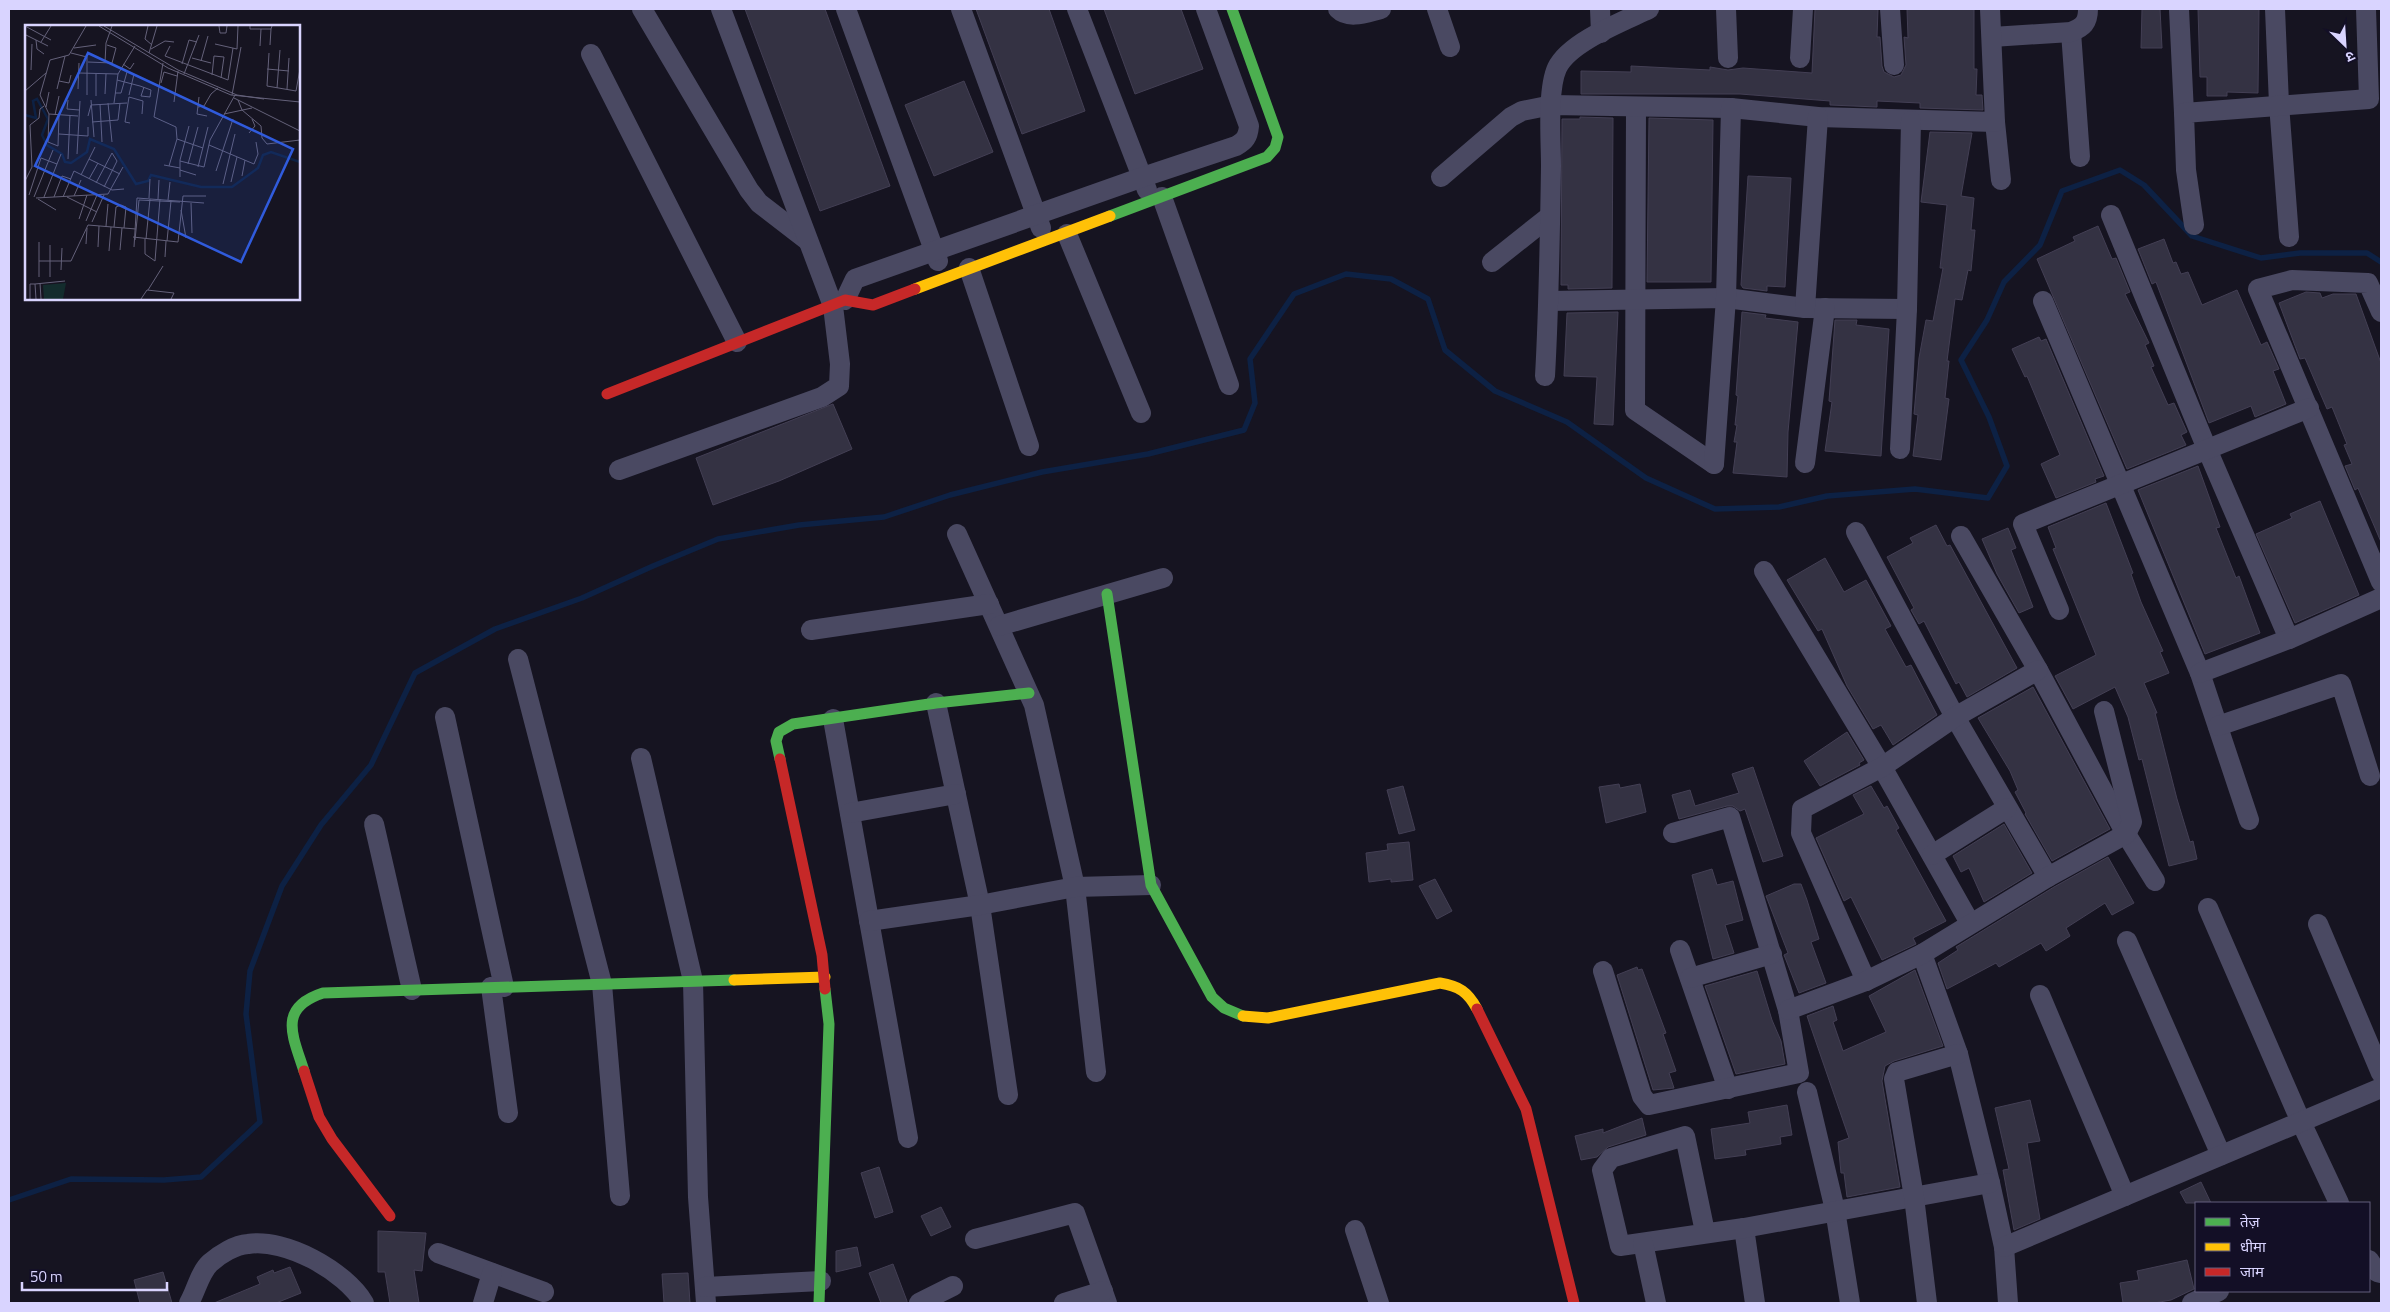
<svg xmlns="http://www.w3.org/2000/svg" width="2390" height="1312" font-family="'Titillium Web','Noto Sans Devanagari',sans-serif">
<rect width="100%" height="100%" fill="#161421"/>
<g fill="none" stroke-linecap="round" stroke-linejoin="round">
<path stroke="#0d2144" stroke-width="5.5" d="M9,1200L71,1179L164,1180L201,1177L260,1122L246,1014L250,971L282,886L321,825L371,765L415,673L495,629L582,598L653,566L718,539L799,525L884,517L950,495L1042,472L1148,454L1244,430L1255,403L1250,359L1294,294L1346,274L1391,279L1428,299L1445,350L1495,391L1567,422L1646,478L1715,509L1779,507L1827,496L1915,489L1988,498L2007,466L1989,417L1961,360L1987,320L2004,282L2040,245L2062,191L2120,170L2144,185L2192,236L2261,258L2300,253H2367L2381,262"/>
</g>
<g fill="#343243" stroke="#433f54">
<path d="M745,9H825L890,186L820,211Z"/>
<path d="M976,9H1049L1085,111L1022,134Z"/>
<path d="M1104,9H1181L1203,69L1135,94Z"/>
<path d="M1815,9H1878L1877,37H1880L1882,66L1884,72L1894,77L1901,75L1906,65L1904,37L1908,38L1907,9H1974V69H1977L1976,95H1982L1983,110L1920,108V103L1877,101V107L1830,105V101L1740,94H1581V71L1631,72V66L1710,70V67L1728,70L1743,68L1812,73Z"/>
<path d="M2142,9H2160L2162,48H2141Z"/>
<path d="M2198,9H2259L2258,93L2227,92V96H2207V77H2200Z"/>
<path d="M964,81L993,152L934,176L905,105Z"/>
<path d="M1580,117L1613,118L1612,288L1568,289V285H1561L1562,119H1580Z"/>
<path d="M1649,118L1713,120L1711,282H1647Z"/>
<path d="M1930,132L1972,133L1961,196L1974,198L1971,230H1975L1971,271L1968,270L1962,300L1955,299L1947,361H1949L1945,398L1949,399L1941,460L1913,456L1918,415L1914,414L1919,358L1926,320L1933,321L1943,268H1940L1947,205L1921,202Z"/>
<path d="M1748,176L1791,178L1785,287L1767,286V291L1743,288L1741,285Z"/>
<path d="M2098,226L2112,259L2116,258L2130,292L2125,294L2149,343L2145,345L2154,366L2151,367L2168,405L2174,403L2187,432L2181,435L2186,445L2127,469L2037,259L2075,241L2073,237Z"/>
<path d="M2164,239L2173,263L2176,262L2181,274L2188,272L2202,305L2237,290L2261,345L2267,342L2279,369L2273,371L2286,404L2255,417L2251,406L2209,423L2156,282L2152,284L2138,249Z"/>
<path d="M2306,292L2320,293L2322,298L2333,294H2356L2381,363V542L2358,488L2355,490L2345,466L2352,464L2344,445L2347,444L2332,407L2327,409L2305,358L2300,359L2279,303Z"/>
<path d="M1618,312L1613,425L1594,424L1597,377L1564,376L1567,313Z"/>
<path d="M1742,312L1766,315L1765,318L1798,322L1788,432L1787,477L1733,473L1737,442H1734L1737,425H1735L1738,396L1736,395Z"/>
<path d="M1835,320H1857L1856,325L1889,329L1881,456L1825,451L1832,402L1829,401Z"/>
<path d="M2039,337L2041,341L2046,339L2104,476L2095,479L2096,482L2056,498L2041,464L2060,455L2027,376L2025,377L2012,349Z"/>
<path d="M833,404L852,449L779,481L713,505L696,458Z"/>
<path d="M2198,466L2220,527L2216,528L2236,578L2239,576L2260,633L2205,654L2138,490Z"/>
<path d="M2320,501L2359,595L2295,623L2256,534L2292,518L2290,514Z"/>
<path d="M2106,503L2133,573L2131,574L2141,602L2163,651L2160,652L2169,673L2144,683L2157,713H2155L2177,799L2190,842L2193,841L2197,859L2169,866L2142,759L2139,760L2128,717L2115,687L2073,709L2055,676L2096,655L2053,549L2056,548L2048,527Z"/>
<path d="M1936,525L1947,546L1950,545L2017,668L1967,697L1959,682L1956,684L1924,621L1919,624L1911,610L1914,608L1887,557L1913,543L1910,538Z"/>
<path d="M2008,528L2016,548L2011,550L2033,607L2019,613L1997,574L1982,539Z"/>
<path d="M1825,558L1844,592L1866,580L1891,626L1885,629L1906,667L1911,665L1937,715L1893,745L1881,725L1873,729L1847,686L1822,629L1818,631L1787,580Z"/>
<path d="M2033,687L2110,829L2052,861L2025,814L2026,813L2015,792L2018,790L2010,771L1978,718Z"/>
<path d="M1847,732L1864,760L1859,763L1860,765L1820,786L1804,761Z"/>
<path d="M1753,767L1783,856L1763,862L1745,809L1740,811L1733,806H1727L1679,819L1672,795L1690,790L1695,806L1739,793L1732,774Z"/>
<path d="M1619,784L1620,788L1640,784L1646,812L1606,823L1599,787Z"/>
<path d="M1403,786L1415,830L1399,834L1387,790Z"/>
<path d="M1871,786L1884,808L1887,806L1899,828L1896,830L1946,921L1913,938L1916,944L1882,960L1851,897L1844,901L1816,838L1864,814L1853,795Z"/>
<path d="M2004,824L2032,873L1984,902L1969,868L1961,872L1953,856Z"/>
<path d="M1409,842L1413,880L1391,882V879L1369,882L1366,853L1388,850L1387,844Z"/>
<path d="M2108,857L2134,903L2112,915L2105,903L2066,928L2070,936L2046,951L2041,943L1999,967L1996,963L1947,989L1938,963L1958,950L1956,947L2054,887Z"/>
<path d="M1712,869L1717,885L1733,881L1743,920L1725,925L1734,953L1713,959L1692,875Z"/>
<path d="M1435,879L1452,911L1437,919L1419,886Z"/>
<path d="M1794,884H1801L1807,900L1819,939L1811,942L1826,983L1799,993L1784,955L1788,953L1766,896Z"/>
<path d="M1637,967L1638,970L1642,969L1666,1033L1663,1034L1676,1071L1669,1073L1674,1088L1653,1090L1617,975Z"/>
<path d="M1915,970L1943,1046L1894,1061L1885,1066L1882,1081L1900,1187L1847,1197L1844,1173H1841L1838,1142L1849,1138L1807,1016L1833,1006L1837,1020L1833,1022L1843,1051L1886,1032L1869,996Z"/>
<path d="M1757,971L1772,1020L1781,1041L1785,1064L1736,1074L1705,986Z"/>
<path d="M2030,1100L2040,1141L2027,1143L2040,1219L2014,1230L2003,1170L2009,1169L1995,1108Z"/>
<path d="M1787,1105L1792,1135L1780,1137L1781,1144L1745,1150L1746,1155L1715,1159L1711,1129L1750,1123L1748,1112Z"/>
<path d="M1642,1118L1646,1135L1608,1147L1597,1157L1581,1160L1575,1136L1603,1129V1133Z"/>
<path d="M879,1167L893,1212L875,1218L861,1173Z"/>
<path d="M2201,1182L2211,1203H2186L2180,1192Z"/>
<path d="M941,1207L951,1227L931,1236L921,1216Z"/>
<path d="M378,1231L426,1233L422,1271L414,1270L419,1303H390L385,1272H378Z"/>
<path d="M857,1247L861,1266L836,1272V1251Z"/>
<path d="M2187,1260L2194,1289L2171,1300L2154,1303H2123L2120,1283L2139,1280L2137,1271Z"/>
<path d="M893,1264L907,1301V1303H881L869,1273Z"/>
<path d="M290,1267L301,1293L276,1303H214L260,1284L257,1277L273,1270L274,1273Z"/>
<path d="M163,1272L172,1303H140L134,1280Z"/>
<path d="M688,1273L690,1303H664L662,1274Z"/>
</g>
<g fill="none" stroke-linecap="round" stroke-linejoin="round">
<g stroke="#4a4962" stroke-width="20">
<path d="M642,9L749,190L759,203L807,240"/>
<path d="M846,9L938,261"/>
<path d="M961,9L1041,228"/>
<path d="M1077,9L1147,190"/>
<path d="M1338,9C1349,20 1368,12 1381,9"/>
<path d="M1437,9L1450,47"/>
<path d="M1600,9L1601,33"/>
<path d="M1726,9L1728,58"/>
<path d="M1890,9L1894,65"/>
<path d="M2179,9L2184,113"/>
<path d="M2275,9L2279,104L2289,237"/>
<path d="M2071,32L2080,157"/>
<path d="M1992,37L2071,32C2083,27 2088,23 2088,9"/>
<path d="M591,54L737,342"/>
<path d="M1800,58L1803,9"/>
<path d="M1636,108L1635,410L1714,464"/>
<path d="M1995,122L2001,180"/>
<path d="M1441,177L1511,117L1522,111L1552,105L1731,108L1818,117L1995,122L1990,9"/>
<path d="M1162,197L1229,385"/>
<path d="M2111,215L2207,449L2289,639"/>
<path d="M2194,225L2186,170L2184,113L2369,99L2366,9"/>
<path d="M1067,234L1141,413"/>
<path d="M1492,262L1550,216"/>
<path d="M969,268L1029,446"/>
<path d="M845,300L855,279L1143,177L1236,146C1245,141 1248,137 1249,126L1206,9"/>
<path d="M1549,301L1726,298L1805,308L1907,309"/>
<path d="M2043,301L2200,673L2249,820"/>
<path d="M1805,308L1818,117"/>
<path d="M2381,312L2368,283L2292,280L2258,289L2381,582"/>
<path d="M1545,376C1549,306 1550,236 1551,166C1551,141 1547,90 1557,68C1569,42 1624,21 1649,9"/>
<path d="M1900,449L1907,309L1911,121"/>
<path d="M1805,463L1825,308"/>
<path d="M1714,464L1726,298L1731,108"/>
<path d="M619,470L822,397L839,386L840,364L833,306L721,9"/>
<path d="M1856,532L1955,717L2048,877"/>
<path d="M957,534L1034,705L1075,887L1096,1072"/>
<path d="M1961,536L2038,670L2126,834L2155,881"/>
<path d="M1764,571L1882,767L1970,923"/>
<path d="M2059,610L2023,524L2309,408"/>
<path d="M999,626L1163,578"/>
<path d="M811,630L989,604"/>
<path d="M518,659L602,984L620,1196"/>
<path d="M2200,673L2289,639L2381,598"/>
<path d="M936,703L980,905L1008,1095"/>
<path d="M445,717L504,987"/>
<path d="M833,719L908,1138"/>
<path d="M2218,726L2341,684L2370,776"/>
<path d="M641,758L693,981L698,1197L706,1303"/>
<path d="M850,813L956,794"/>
<path d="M374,824L412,990"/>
<path d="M1932,855L2007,808"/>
<path d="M2208,908L2301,1122L2339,1203"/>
<path d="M869,921L980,905L1075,887L1151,885"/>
<path d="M2318,924L2381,1073"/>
<path d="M2127,941L2221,1155"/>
<path d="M1680,950L1728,1089"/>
<path d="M1922,954L1958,1054L1990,1183L2004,1247L2008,1303"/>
<path d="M1603,971L1642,1096L1649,1105L1799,1073L1788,1010L1730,817L1673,833"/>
<path d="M1690,978L1772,954"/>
<path d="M1866,981L1801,833L1802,809L1882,767L1955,717L2038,670"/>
<path d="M491,987L508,1113"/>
<path d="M2040,995L2125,1196"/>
<path d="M1788,1010L1866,981L1922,954L2048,877L2126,834L2132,822L2104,711"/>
<path d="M1807,1092L1835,1210L1850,1303"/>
<path d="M1744,1228L1755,1303"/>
<path d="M1355,1230L1379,1303"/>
<path d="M1705,1232L1685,1136L1611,1158L1602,1170L1620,1246L1744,1228L1990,1183"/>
<path d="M975,1239L1075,1213L1107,1303"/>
<path d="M1643,1243L1656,1303"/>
<path d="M2004,1247L2381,1088"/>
<path d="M438,1253L544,1292"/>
<path d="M2369,1260L2377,1272L2381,1273"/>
<path d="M705,1287L821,1281"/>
<path d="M189,1303C196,1291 200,1272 210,1263C220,1254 235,1245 248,1244C286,1238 345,1271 364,1303"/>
<path d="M483,1303L492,1273"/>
<path d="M919,1303L953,1286"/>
<path d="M1064,1303L1103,1291"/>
<path d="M1927,1303L1914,1197L1894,1079L1897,1072L1958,1054"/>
<path d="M2192,1303L2219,1291"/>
</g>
<g stroke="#4caf50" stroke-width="11">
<path d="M1110,216L1267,157L1275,148L1278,137L1232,9"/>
<path d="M1107,594L1151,885L1212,997L1224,1008L1243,1016"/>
<path d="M780,759L776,741L779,732L793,724L936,703L1029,693"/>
<path d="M304,1071C293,1036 277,1008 323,993L734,980"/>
<path d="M819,1303L829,1024L825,989"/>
</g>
<g stroke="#ffc107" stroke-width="11">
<path d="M915,289L1110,216"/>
<path d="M734,980L825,977"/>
<path d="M1243,1016L1268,1018L1440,983C1459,986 1468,992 1477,1009"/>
</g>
<g stroke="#c62828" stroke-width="11">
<path d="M607,394L845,300L873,305L915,289"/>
<path d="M780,759L822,955L825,989"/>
<path d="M1477,1009L1526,1109L1574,1303"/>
<path d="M304,1071L319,1117L332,1139L390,1216"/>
</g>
</g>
<g transform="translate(25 25)">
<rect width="275" height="275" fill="#161421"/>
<path d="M41,258L38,274H19L18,260Z" fill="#132c2d"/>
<path fill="none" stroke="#0d2144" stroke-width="2.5" d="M0,90L11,93L8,76L12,74L23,94L17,110L22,120L37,129L40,137L46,138L62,127L65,114L89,124L111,159L123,156L126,150L176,162H207L233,143L238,130L246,127L275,137"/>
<path fill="none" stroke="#64617a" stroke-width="1" d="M0,1L26,15M74,1L143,43L206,70L275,77M79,1L153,45L212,70L239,74M123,1L120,14L127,20M194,1L195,8H201L202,1M225,1V4H246L247,1M1,10L23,21M11,15L12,24L19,29M16,17L26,1M190,19L212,24L213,1M245,20L246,4M145,21L140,31L203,55L208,23M235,21L236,4M49,23L71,20M126,24L140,16L149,17M46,28L62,32V70M124,28L132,1M244,28L242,61L271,66L275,44M167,33L186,38M176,36L183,11M63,37L87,38L91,23L82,20M80,37L81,18L87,1M138,38L129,92L151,102L152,114L144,141M98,39L105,44L109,38M157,39L164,15L172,17M242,44L264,46M6,45L7,19M54,48L93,49M159,49L174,10M187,50L189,31L199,32L196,53M92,55L115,61L126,65L125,72L116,71L119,62M34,56L44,58L46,50M136,58L139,47L152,51M252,63L255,25M32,64L40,31M53,64L54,38M262,64L264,33M0,66L21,48M90,68H96L102,47M80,69L81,49M104,70L109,49M207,70L216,22M71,71V49M174,72L172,89L182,91M209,73L275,106M43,75L42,84L54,85M66,75L69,112M213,75L217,85L236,101L237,113L242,119L275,115M149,77L153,46M83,78L87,117M89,78L93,49L110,21M75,79L77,117M21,82L24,67M173,82L179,81L186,69L193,63M24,89L53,91M199,89L227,83M30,90L34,71M34,90L33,121L23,117L24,89L15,70L25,35L44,30L61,1M63,91L66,80L102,78M67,97L93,95L95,78M105,98L100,97L104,72L118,76L117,89M224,108L230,101L227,94M34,109L63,111V102M152,114L178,123M184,120L229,139L233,129L231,117M52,129L55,76M43,134L45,90M64,134L95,149M155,136L179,142L185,115L210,70M163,139L173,102M139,140L155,143M173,142L183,102M155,145L171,150M191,146L208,94M56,150L70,122M217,151L220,135M155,152V135L164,101M64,154L73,138M0,156L7,142L5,100L14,93L15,84L19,81M206,157L212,132M71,158L87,128M198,159L210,109M79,162L92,136L87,128M4,170L16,133L32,139L36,129M49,171L56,155M9,172L28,125M19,172L32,139M29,172L37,151L46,154M38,172L49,146L87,165L99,164M42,172L72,187M11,173L83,169L98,142M124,173L125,154M13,174L31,185M133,174L134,155M143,175L145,157M166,178L167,208M156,185L161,213M54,194L62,170M61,196L72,170M67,197L79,170M81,201L83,179M89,202L91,182L96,180L101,182L99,203M108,212L153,217L158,171H181M120,214V229L130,236L135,174M121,214L125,174M110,215L114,175L155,177M142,216L146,176M61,219L62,203M73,222L74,201M109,222L112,173L179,178M95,225L97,203M84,226L86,202M140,232L141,216M14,236H46L63,200L111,204M36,245L37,223M14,252V217M25,252V220M15,258L16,274M10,259L40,256M123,265L138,241M5,274V259H10L11,274M116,274L122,265L149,268L146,274"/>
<path fill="#305bdc" fill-opacity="0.15" stroke="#305bdc" stroke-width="2.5" d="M63,28L268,124L216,237L10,141Z"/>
<rect width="275" height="275" fill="none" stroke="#d9d4ff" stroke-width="2.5"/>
</g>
<rect width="2390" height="1312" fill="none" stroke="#d9d4ff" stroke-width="20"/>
<rect x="2195" y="1202" width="175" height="90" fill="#130f26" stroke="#625e7d"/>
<rect x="2205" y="1218" width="25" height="8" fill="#4caf50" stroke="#625e7d"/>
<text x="2240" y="1227" font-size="15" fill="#d9d4ff">तेज़</text>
<rect x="2205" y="1243" width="25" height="8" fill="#ffc107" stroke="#625e7d"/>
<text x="2240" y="1252" font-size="15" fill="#d9d4ff">धीमा</text>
<rect x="2205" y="1268" width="25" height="8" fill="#c62828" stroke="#625e7d"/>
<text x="2240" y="1277" font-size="15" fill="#d9d4ff">जाम</text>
<g transform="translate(2345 45) rotate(155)" stroke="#130f26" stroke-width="4" paint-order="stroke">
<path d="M0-4L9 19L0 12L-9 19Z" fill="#d9d4ff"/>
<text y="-8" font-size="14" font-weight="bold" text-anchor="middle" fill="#d9d4ff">उ</text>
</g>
<path d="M22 1282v8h145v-8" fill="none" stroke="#d9d4ff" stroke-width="2.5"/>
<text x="30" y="1282" font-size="15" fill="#d9d4ff" stroke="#130f26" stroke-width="4" paint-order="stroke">50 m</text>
</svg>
